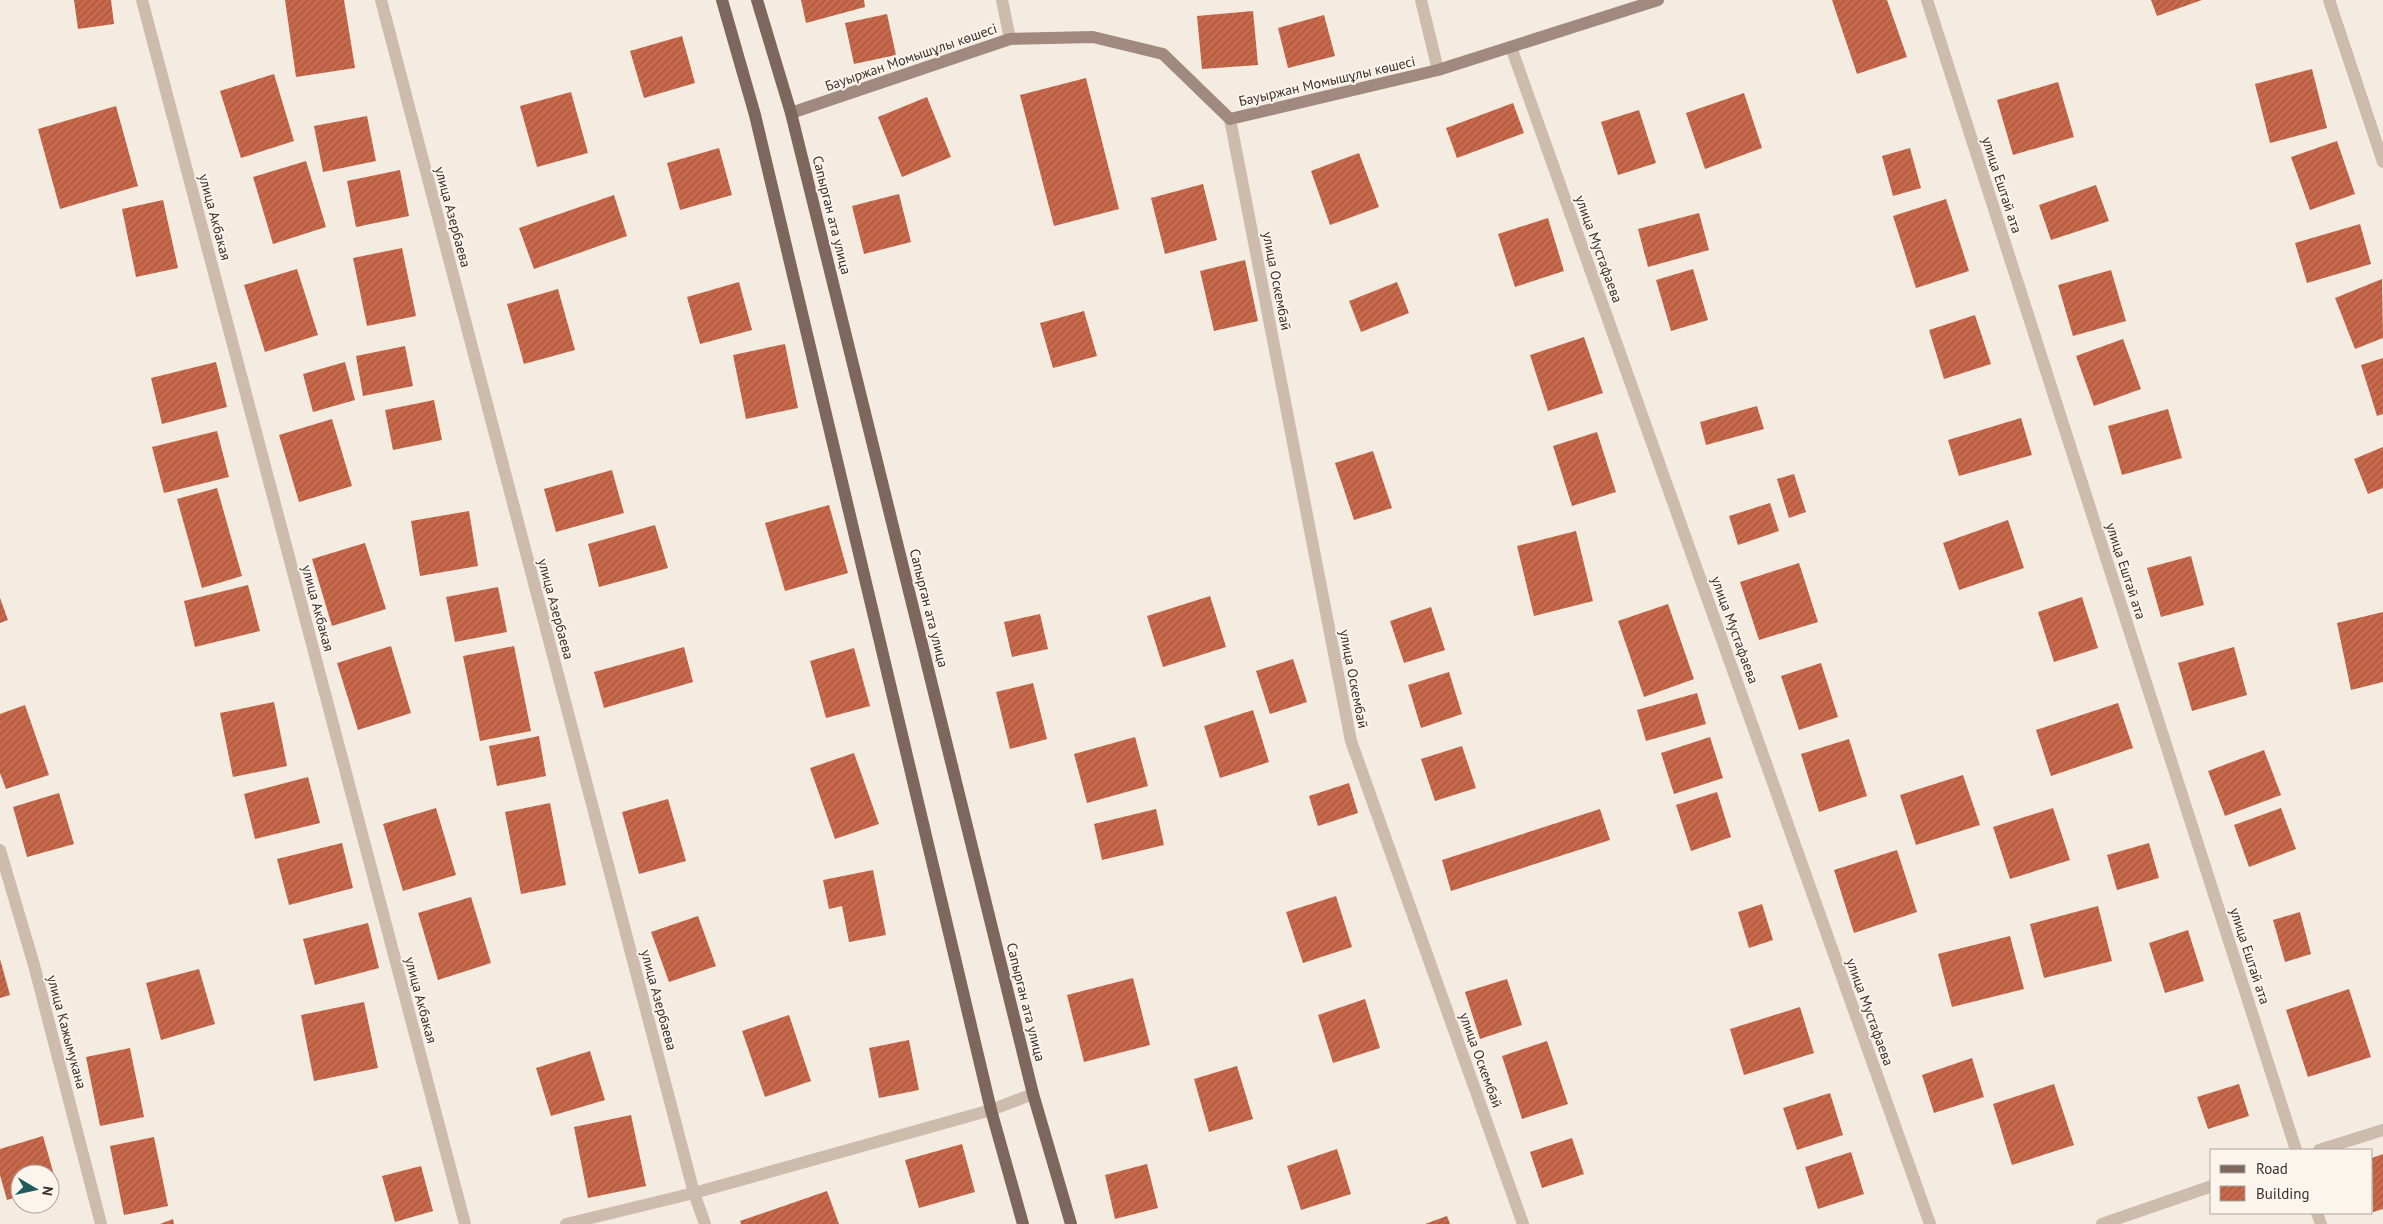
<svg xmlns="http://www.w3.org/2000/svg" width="2383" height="1224" font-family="'PT Sans',sans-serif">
<defs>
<pattern id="building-hatch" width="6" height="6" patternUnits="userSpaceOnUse" patternTransform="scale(1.25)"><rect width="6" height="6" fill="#c8694b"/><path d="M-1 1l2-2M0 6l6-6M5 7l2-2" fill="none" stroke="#a4573f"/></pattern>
</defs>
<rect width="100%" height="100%" fill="#f4ebe1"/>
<g fill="url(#building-hatch)">
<path d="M74,0H111L114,24L78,29Z"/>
<path d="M285,0H344L355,68L296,77Z"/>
<path d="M801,0H864L865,7L806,23Z"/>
<path d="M1832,0H1887L1907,57L1857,74Z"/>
<path d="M2151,0H2202L2157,16Z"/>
<path d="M1253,11L1258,65L1202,69L1197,16Z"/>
<path d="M887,14L896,55L854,64L845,23Z"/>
<path d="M1324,15L1335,56L1288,68L1278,28Z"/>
<path d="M682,36L695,83L644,98L630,51Z"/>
<path d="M2312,69L2327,128L2270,143L2255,84Z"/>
<path d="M274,74L294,141L241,158L220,91Z"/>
<path d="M1086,78L1119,209L1054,226L1020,95Z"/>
<path d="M2058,82L2074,137L2013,155L1997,100Z"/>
<path d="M571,92L588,153L537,167L520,106Z"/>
<path d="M1744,93L1762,148L1705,169L1686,113Z"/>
<path d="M927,97L951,157L902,177L878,117Z"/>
<path d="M1513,103L1524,133L1457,158L1446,128Z"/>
<path d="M116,106L138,186L60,209L38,129Z"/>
<path d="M1639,110L1656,163L1618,175L1601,122Z"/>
<path d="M367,116L376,161L323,172L314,126Z"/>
<path d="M2337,141L2355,194L2310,210L2291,157Z"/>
<path d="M719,148L732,195L680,210L667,163Z"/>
<path d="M1910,148L1921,188L1893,196L1882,156Z"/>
<path d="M1359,153L1379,207L1330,225L1311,171Z"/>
<path d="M306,161L326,227L273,244L253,177Z"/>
<path d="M400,170L409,216L356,227L347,181Z"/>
<path d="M1203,184L1217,240L1165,254L1151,198Z"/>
<path d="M2096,185L2109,221L2051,240L2039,205Z"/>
<path d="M899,194L911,242L864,254L852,206Z"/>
<path d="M614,195L627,236L534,269L519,228Z"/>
<path d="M1946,199L1969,271L1916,288L1893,216Z"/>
<path d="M163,200L178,268L136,277L122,209Z"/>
<path d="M1699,213L1709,250L1648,267L1638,229Z"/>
<path d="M1548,218L1564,271L1515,287L1498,234Z"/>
<path d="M2360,224L2371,264L2307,283L2295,243Z"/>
<path d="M402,248L416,316L367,326L353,258Z"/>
<path d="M1245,260L1258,321L1214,331L1200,271Z"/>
<path d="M297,269L318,335L265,352L244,285Z"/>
<path d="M1693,269L1708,320L1671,331L1656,280Z"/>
<path d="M2111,270L2126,321L2073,336L2058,285Z"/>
<path d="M2382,279L2383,338L2355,349L2335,298Z"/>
<path d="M739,282L752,330L700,344L687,297Z"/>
<path d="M1397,282L1409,313L1361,332L1349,301Z"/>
<path d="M558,289L575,350L524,364L507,304Z"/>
<path d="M1084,311L1097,356L1053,368L1040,323Z"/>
<path d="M1975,315L1991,364L1944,379L1929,330Z"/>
<path d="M1584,337L1603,393L1548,411L1530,355Z"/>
<path d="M2123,339L2141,389L2094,406L2076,356Z"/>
<path d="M785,344L798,408L746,419L733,355Z"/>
<path d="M405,346L413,386L363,396L356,356Z"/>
<path d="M2383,358V414L2377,416L2361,365Z"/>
<path d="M216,362L227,407L162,424L151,378Z"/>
<path d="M345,362L355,400L313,412L303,374Z"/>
<path d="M434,400L442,440L393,450L385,410Z"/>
<path d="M1757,406L1764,429L1706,445L1700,422Z"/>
<path d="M2168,409L2182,458L2122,475L2108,426Z"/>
<path d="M2021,418L2032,455L1959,476L1948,440Z"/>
<path d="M332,419L352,486L299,502L279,435Z"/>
<path d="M217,431L229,477L164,493L152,447Z"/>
<path d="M1597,432L1616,492L1572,506L1553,446Z"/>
<path d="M2383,447V488L2368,494L2354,459Z"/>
<path d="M1373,451L1392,508L1354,520L1335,463Z"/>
<path d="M612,470L624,513L556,532L544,489Z"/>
<path d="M1794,474L1806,512L1789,518L1777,479Z"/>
<path d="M217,488L242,576L202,588L177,499Z"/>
<path d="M1770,503L1779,531L1738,545L1729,516Z"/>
<path d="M829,505L848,573L785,591L765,523Z"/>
<path d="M469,511L478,566L420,576L411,521Z"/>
<path d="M2008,520L2024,568L1959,590L1943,543Z"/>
<path d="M655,525L668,568L599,587L588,544Z"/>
<path d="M1576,531L1593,601L1534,616L1517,546Z"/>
<path d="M365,543L386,609L332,626L312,559Z"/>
<path d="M2191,556L2204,605L2161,617L2147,568Z"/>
<path d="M1799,563L1818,622L1759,640L1740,582Z"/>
<path d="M248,585L260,631L195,647L184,601Z"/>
<path d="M498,587L507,632L455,642L446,597Z"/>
<path d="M1210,596L1226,647L1163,667L1147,616Z"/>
<path d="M2082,597L2098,648L2054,662L2038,612Z"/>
<path d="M0,598L8,620L0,623Z"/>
<path d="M1668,604L1694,679L1644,697L1618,621Z"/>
<path d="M1431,607L1445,650L1404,663L1390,621Z"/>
<path d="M2383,612V682L2351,690L2337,623Z"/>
<path d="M1040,614L1048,649L1012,657L1004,622Z"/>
<path d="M391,646L411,713L358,730L337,663Z"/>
<path d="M514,646L531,731L480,741L463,656Z"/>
<path d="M684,647L693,682L604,708L594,672Z"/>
<path d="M2234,647L2247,695L2192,711L2178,663Z"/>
<path d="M854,648L870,706L826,718L810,661Z"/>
<path d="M1293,659L1307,702L1270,714L1256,671Z"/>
<path d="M1821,663L1838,717L1799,730L1781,676Z"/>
<path d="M1449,672L1462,714L1421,728L1408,685Z"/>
<path d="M1033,683L1047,739L1010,749L996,692Z"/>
<path d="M1697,693L1706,724L1646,741L1637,710Z"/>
<path d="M274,702L287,766L233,777L220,713Z"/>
<path d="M2118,703L2133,748L2051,776L2036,730Z"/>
<path d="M25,705L49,775L6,789L0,773V714Z"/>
<path d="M1253,710L1269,762L1220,778L1204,726Z"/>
<path d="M539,736L546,776L497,786L489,746Z"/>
<path d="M1135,737L1148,786L1087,803L1074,754Z"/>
<path d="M1710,737L1723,778L1674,794L1661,753Z"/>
<path d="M1849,739L1867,796L1819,812L1801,754Z"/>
<path d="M1462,746L1476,788L1435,801L1421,759Z"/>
<path d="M2264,750L2281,795L2225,816L2208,771Z"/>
<path d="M854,753L879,824L835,839L810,768Z"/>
<path d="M1963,775L1980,825L1916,845L1900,795Z"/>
<path d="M308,777L320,823L255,839L244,794Z"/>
<path d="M1349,783L1358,813L1318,826L1309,796Z"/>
<path d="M1717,792L1731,837L1691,851L1676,805Z"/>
<path d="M59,793L74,844L27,857L13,807Z"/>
<path d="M668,799L686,861L639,874L622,812Z"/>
<path d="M550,803L566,885L521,894L505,812Z"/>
<path d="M436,808L456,875L403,891L383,824Z"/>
<path d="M2053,808L2070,860L2010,879L1993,827Z"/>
<path d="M2281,808L2296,849L2249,867L2234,825Z"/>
<path d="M1156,809L1164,845L1102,860L1094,824Z"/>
<path d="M1600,809L1610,840L1451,891L1442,860Z"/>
<path d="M342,843L353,888L289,905L277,859Z"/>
<path d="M2149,843L2159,878L2117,890L2107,855Z"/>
<path d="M1897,850L1917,912L1854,933L1834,870Z"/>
<path d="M873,870L886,935L849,942L842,906L829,909L823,880Z"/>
<path d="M1336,896L1352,947L1303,963L1286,912Z"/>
<path d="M471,897L491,963L438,980L418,913Z"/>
<path d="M1762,904L1773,940L1749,948L1738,912Z"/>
<path d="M2098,906L2112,961L2044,978L2030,924Z"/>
<path d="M2300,912L2311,954L2285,962L2273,920Z"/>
<path d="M698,916L716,966L669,982L651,932Z"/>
<path d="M368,923L379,968L315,985L303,939Z"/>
<path d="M2188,930L2204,981L2165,993L2149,943Z"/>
<path d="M2010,936L2024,989L1952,1007L1938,954Z"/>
<path d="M0,959L10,995L0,998Z"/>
<path d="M199,969L215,1024L161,1040L146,983Z"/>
<path d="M1133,978L1150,1045L1084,1062L1067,995Z"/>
<path d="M1507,979L1522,1025L1480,1039L1465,992Z"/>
<path d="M2349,989L2371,1057L2308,1077L2286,1010Z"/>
<path d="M1365,999L1380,1048L1333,1063L1318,1015Z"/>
<path d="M364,1002L378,1068L314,1081L301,1015Z"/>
<path d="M1800,1007L1814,1053L1744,1075L1730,1029Z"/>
<path d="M789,1015L811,1081L765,1097L742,1031Z"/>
<path d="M909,1040L919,1090L879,1098L869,1048Z"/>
<path d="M1547,1041L1568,1104L1522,1119L1502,1056Z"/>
<path d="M130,1048L144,1117L100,1126L86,1057Z"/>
<path d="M590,1051L605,1100L551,1116L536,1068Z"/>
<path d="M1972,1058L1984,1097L1934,1113L1922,1075Z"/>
<path d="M1237,1066L1253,1119L1209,1132L1194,1079Z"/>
<path d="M2054,1084L2074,1145L2012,1165L1993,1104Z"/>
<path d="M2239,1084L2249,1116L2208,1129L2197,1097Z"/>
<path d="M1830,1093L1843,1135L1797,1150L1783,1108Z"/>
<path d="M631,1115L646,1186L588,1198L574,1127Z"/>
<path d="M43,1136L57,1186L50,1188V1174H20V1196L7,1200L0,1175V1149Z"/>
<path d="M154,1137L168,1206L124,1215L110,1146Z"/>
<path d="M1572,1138L1584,1174L1542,1188L1530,1152Z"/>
<path d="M962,1144L975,1192L919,1208L905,1160Z"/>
<path d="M1337,1149L1351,1194L1301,1210L1287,1166Z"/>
<path d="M1851,1152L1864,1194L1818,1209L1805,1167Z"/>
<path d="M2383,1154V1209L2373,1212L2372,1158Z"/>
<path d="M1147,1164L1158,1208L1115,1219L1105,1175Z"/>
<path d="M421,1166L433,1211L395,1222L382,1176Z"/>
<path d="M827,1191L839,1224H741L740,1221Z"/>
<path d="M1447,1216L1450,1224H1425Z"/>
<path d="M173,1219L174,1224H160Z"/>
</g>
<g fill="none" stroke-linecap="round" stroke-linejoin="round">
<g stroke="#cdbbac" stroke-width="12">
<path d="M142,0L465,1224"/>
<path d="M381,0L694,1193L705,1224"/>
<path d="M1002,0L1010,39"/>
<path d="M1421,0L1438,70"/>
<path d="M1927,0L2296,1150"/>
<path d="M2329,0L2383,162"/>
<path d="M1511,47L1930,1224"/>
<path d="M1230,119L1351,741L1523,1224"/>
<path d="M0,850L34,965L101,1224"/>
<path d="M2319,1150L2383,1130"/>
<path d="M2317,1213L2321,1224"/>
<path d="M566,1224L694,1193L991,1110L1033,1094"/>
<path d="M2102,1224L2212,1186"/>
</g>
<path stroke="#a18a7d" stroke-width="12" d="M791,113L1010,39L1093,37L1163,54L1230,119L1438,70L1658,0"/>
<g stroke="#7d675c" stroke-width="12">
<path d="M722,0L755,115L991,1110L1023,1224"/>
<path d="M757,0L791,113L1033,1094L1071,1224"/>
</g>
</g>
<g text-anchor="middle" stroke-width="4" stroke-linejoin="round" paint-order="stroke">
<g font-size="14" fill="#3b302b" stroke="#fbf5ee">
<text transform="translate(911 57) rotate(-19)" y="5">Бауыржан Момышұлы көшесі</text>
<text transform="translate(1327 81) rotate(-13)" y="5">Бауыржан Момышұлы көшесі</text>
<text transform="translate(2002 185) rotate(72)" y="5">улица Ештай ата</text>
<text transform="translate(832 215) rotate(76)" y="5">Сапырган ата улица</text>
<text transform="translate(215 217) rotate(75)" y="5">улица Акбакая</text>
<text transform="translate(453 217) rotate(75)" y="5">улица Азербаева</text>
<text transform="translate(1599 249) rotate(70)" y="5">улица Мустафаева</text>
<text transform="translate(1277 281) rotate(79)" y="5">улица Оскембай</text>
<text transform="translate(2126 571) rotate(72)" y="5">улица Ештай ата</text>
<text transform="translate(318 608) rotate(75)" y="5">улица Акбакая</text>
<text transform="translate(929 608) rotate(76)" y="5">Сапырган ата улица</text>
<text transform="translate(556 609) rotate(75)" y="5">улица Азербаева</text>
<text transform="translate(1735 630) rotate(70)" y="5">улица Мустафаева</text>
<text transform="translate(1354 679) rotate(79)" y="5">улица Оскембай</text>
<text transform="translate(2250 956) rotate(72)" y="5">улица Ештай ата</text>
<text transform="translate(421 1000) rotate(75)" y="5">улица Акбакая</text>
<text transform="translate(659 1000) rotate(75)" y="5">улица Азербаева</text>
<text transform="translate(1026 1002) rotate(76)" y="5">Сапырган ата улица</text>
<text transform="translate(1870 1012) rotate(70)" y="5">улица Мустафаева</text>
<text transform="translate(67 1032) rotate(75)" y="5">улица Кажымукана</text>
<text transform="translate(1481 1060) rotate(70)" y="5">улица Оскембай</text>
</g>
</g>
<rect x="2210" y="1149" width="162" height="65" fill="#fbf5ee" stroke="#aea6a0"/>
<rect x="2220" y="1165" width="25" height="8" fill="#7d675c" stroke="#aea6a0"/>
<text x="2256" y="1174" font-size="15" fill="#3b302b">Road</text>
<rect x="2220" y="1186" width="25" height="15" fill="url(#building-hatch)" stroke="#aea6a0"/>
<text x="2256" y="1199" font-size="15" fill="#3b302b">Building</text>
<g transform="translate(35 1189) rotate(99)"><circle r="24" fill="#fbf5ee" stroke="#aea6a0"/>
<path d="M0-4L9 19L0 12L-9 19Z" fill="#1f5a5e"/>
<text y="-8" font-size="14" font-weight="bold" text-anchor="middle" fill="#3b302b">N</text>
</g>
</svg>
